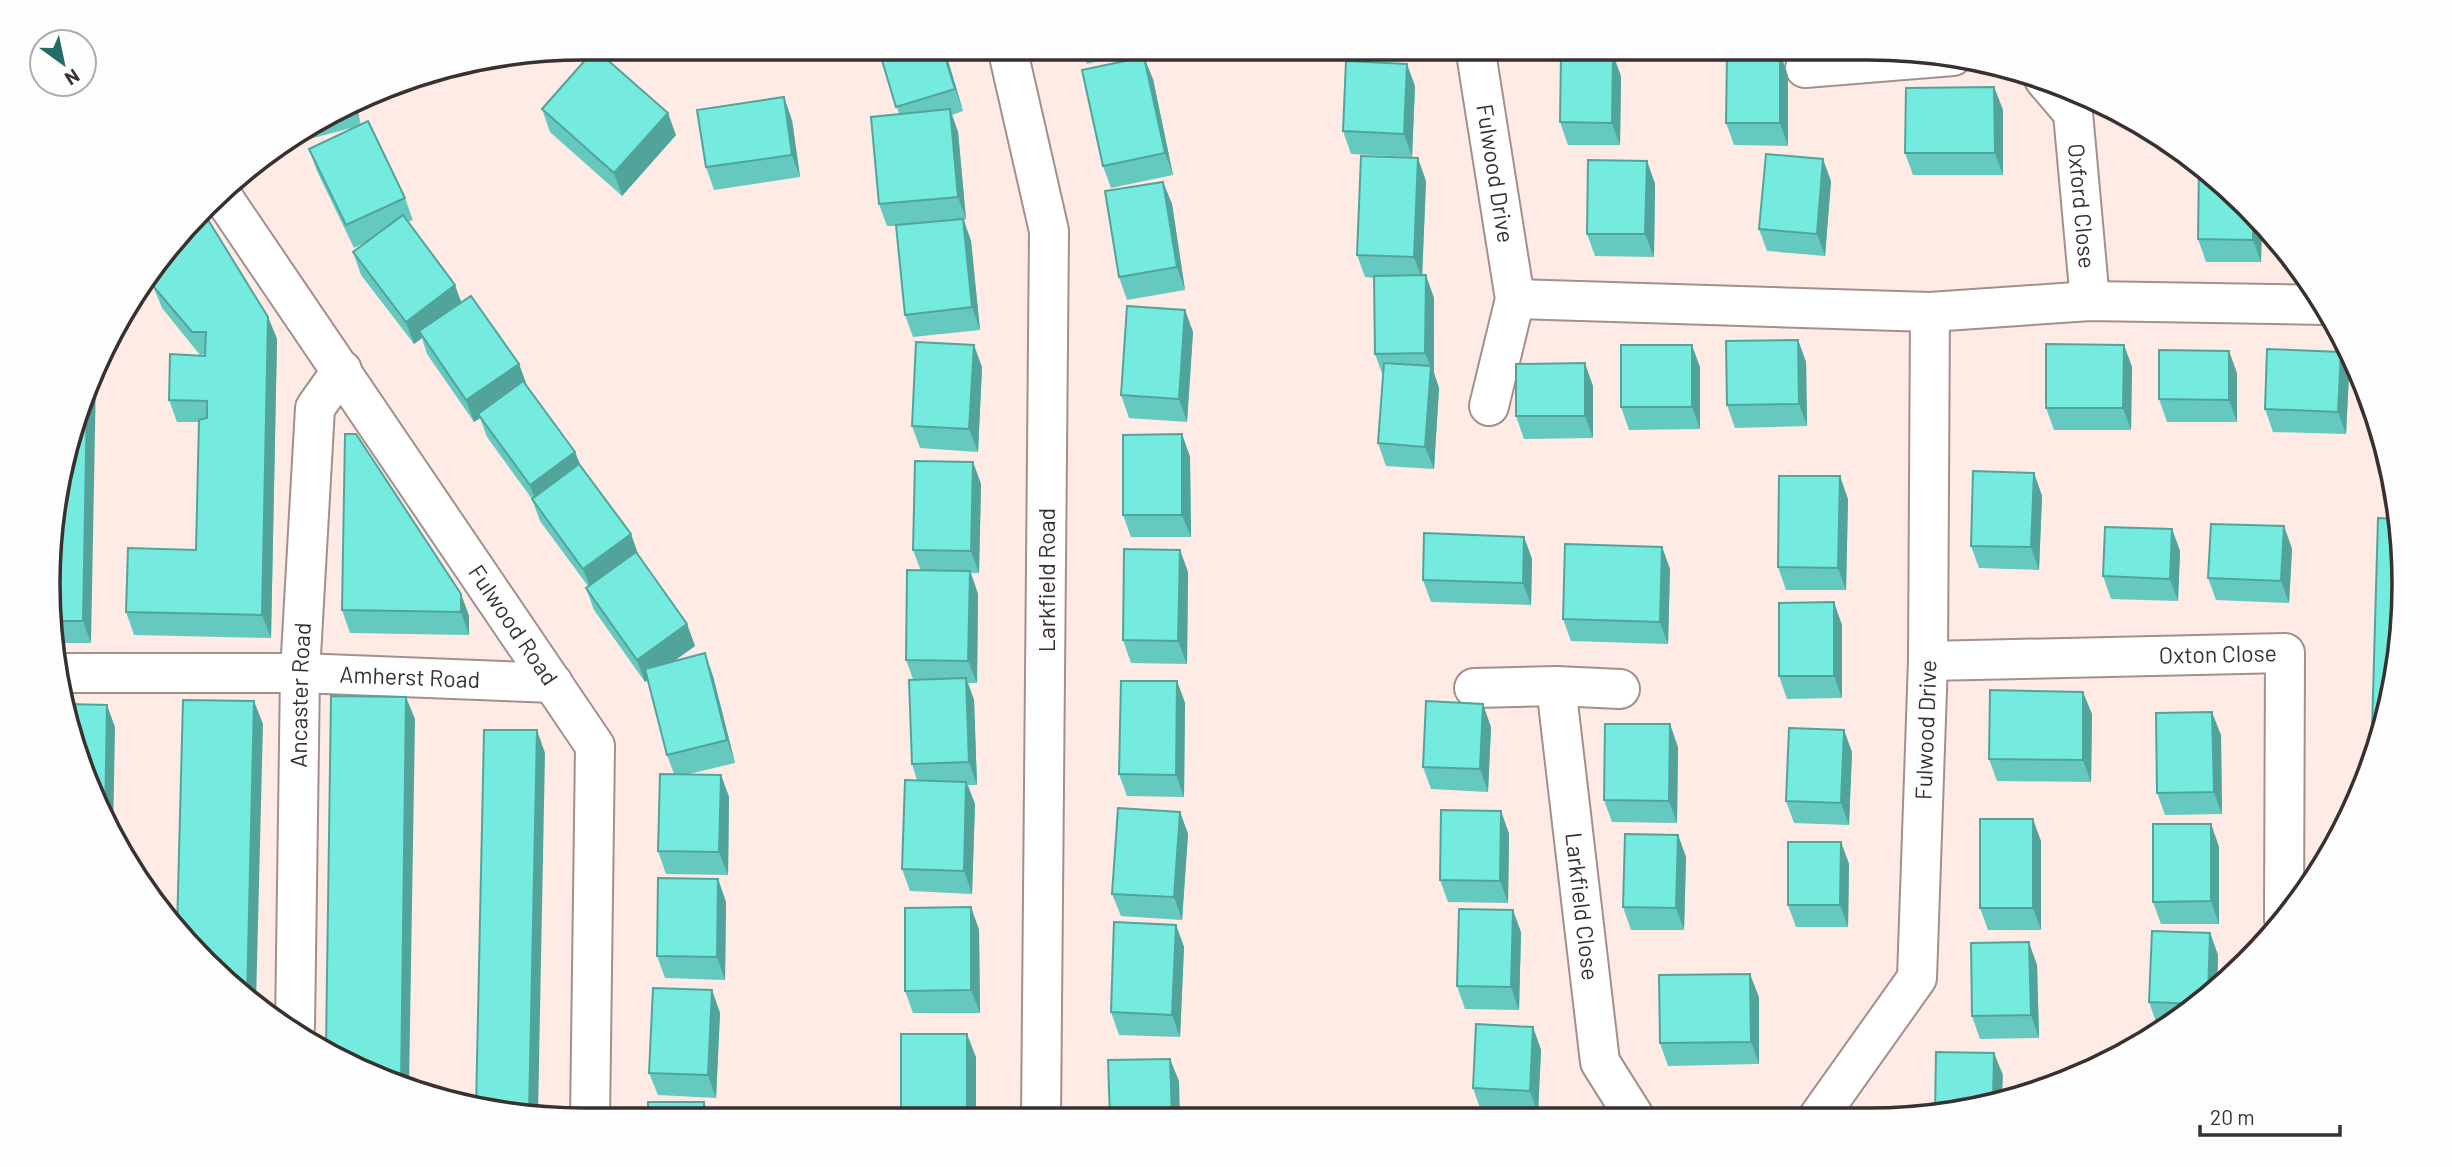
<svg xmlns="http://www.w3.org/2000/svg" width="2452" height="1167" font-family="Barlow,sans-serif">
<rect width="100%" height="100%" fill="#feebe6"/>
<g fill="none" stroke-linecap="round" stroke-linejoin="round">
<defs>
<g id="minor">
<path d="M1007,47L1049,231L1041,1118"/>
<path id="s1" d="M1475,47L1515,299L1489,406"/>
<path d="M1805,68L1953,56"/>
<path id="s2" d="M2044,79L2073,113L2090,301"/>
<path id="s3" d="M220,193L595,746L590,1120"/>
<path d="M1515,299L1930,312L1928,661L1917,978L1819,1116"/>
<path d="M1930,312L2090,301L2325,305"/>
<path id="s4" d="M1928,661L2285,653L2284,920"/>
<path id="s5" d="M58,673H300L553,683"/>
<path id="s6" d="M1556,686L1600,1062L1634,1116"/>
<path d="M1474,688L1556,686L1620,689"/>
<path id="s7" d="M295,1027L300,673L315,408L342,370"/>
</g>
</defs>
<use href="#minor" stroke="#a1908c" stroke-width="42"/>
<use href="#minor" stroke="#fff" stroke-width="38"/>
</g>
<g fill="#65c9bf">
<path d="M878,47H944L963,111L952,115L958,132L966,219L964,220L971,241L980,330L913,337L905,315L896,226H887L879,204L899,114Z"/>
<path d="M1081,47H1150V48L1087,64Z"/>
<path d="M1780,53L1788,76V146L1734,145L1726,123Z"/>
<path d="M1621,76L1620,145H1568L1560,122Z"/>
<path d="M1153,79L1173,175L1111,188L1103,166Z"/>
<path d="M1415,86L1412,157L1351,154L1343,131Z"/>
<path d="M1994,87L2003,110V175H1913L1905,153Z"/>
<path d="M356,105L360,124L405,198L413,220L408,222L462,302L519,364L527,386L575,452L580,465L631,534L639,557L687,624L695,646L674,661L713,676L735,763L689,774L721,775L729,797L728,875L666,874L658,851L674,774L667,755L648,680L645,682L594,610L586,588L588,586L540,521L532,499L487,437L480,418L474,422L427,354L422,338L414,344L361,275L353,252L368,241L354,248L317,171L309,149L355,127L302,141L300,135Z"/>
<path d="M542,109L676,135L622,196L550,132Z"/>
<path d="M792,120L800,177L714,190L706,167Z"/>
<path d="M2151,130L2167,138L2184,152H2160Z"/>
<path d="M1647,161L1655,184L1654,257L1595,256L1587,234Z"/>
<path d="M1426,181L1422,275L1434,298V373L1439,388L1434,469L1386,466L1378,443L1383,376L1375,354L1374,278L1365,277L1357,255Z"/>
<path d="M1831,181L1825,256L1767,251L1759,229Z"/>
<path d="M1163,182L1172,204L1185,290L1127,300L1119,277Z"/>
<path d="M2248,205L2262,221L2261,262H2206L2198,239Z"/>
<path d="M180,230L268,317L277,339L271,638L134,635L126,612L196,550L199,422H177L169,400L205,354L200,355L162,308L153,286L164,266L159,259Z"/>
<path d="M1185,310L1193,332L1187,422L1129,418L1121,395Z"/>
<path d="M1798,340L1806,362L1807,426L1735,428L1727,405Z"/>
<path d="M2124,345L2132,367L2131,430H2054L2046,408Z"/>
<path d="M982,367L978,452L920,448L912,426Z"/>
<path d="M1700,367V429L1629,430L1621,407Z"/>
<path d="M2237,373V422H2167L2159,399Z"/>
<path d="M2349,374L2346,434L2273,432L2265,409Z"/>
<path d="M1593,386V438L1524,439L1516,416Z"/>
<path d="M2375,415L2384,443L2375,421Z"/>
<path d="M1182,434L1190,457L1191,537H1131L1123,515Z"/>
<path d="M973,462L981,484L979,573H971L978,594L977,683H968L974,700L977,785H968L975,804L972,894L910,891L902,869L917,780L912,764L913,679L906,660L921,571L913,550Z"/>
<path d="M2034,473L2042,496L2039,570L1979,568L1971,546Z"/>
<path d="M58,478L91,643H52Z"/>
<path d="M1848,499L1846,590H1786L1778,567Z"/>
<path d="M2284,526L2292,549L2289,603L2216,600L2208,578Z"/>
<path d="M2172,529L2180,551L2178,601L2111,599L2103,576Z"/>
<path d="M1524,537L1532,559L1531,605L1431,602L1423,580Z"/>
<path d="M1662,547L1670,569L1668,644L1571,641L1563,619Z"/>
<path d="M1180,550L1188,572L1187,664L1131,663L1123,640Z"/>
<path d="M461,594L469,616V635L350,633L342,610Z"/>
<path d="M1842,625V698L1787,699L1779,676Z"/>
<path d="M1177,681L1185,703L1184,797L1127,796L1119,774Z"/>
<path d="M2092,714L2091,782L1997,781L1989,759Z"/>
<path d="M1491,727L1488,792L1431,789L1423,767Z"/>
<path d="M2221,735L2222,814L2165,815L2157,793Z"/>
<path d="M1678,747L1677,823L1612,822L1604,800Z"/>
<path d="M1852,752L1849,825L1794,823L1786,801Z"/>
<path d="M1501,811L1509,834L1508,903L1448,902L1440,880Z"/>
<path d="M1180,812L1188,834L1182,920L1121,916L1112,894Z"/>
<path d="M2211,824L2219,847V924H2161L2153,902Z"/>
<path d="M1678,835L1686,857L1684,930H1631L1623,907Z"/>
<path d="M2041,841V930H1988L1980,908Z"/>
<path d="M1841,842L1849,864L1848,927H1796L1788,905Z"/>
<path d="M718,879L726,902L725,980L665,978L657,956Z"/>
<path d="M971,907L979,930L980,1013H913L905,991Z"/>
<path d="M1176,925L1184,947L1180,1037L1119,1035L1111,1012Z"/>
<path d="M1521,932L1519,1010L1465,1009L1457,986Z"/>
<path d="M2210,933L2218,955L2217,987L2195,1009L2167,1025H2157L2149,1002Z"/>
<path d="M2037,965L2039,1038L1980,1039L1972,1016Z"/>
<path d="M712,990L720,1013L716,1098L658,1095L649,1073Z"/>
<path d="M1759,997V1064L1668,1066L1660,1043Z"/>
<path d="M1533,1027L1541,1050L1538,1113L1481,1111L1473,1088Z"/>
</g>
<g fill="#52a49b">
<path d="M942,47H944L963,111L955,89Z"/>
<path d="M1780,53L1788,76V146L1780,123Z"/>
<path d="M1613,54L1621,76L1620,145L1612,123Z"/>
<path d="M1144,57L1153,79L1173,175L1165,153Z"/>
<path d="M1407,64L1415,86L1412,157L1404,134Z"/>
<path d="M1994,87L2003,110V175L1995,153Z"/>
<path d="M784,97L792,120L800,177L792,155Z"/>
<path d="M356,105L361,125L354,106Z"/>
<path d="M950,109L958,132L966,219L958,197Z"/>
<path d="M668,113L676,135L622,196L614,173Z"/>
<path d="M1418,158L1426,181L1422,279L1414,257Z"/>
<path d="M1823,159L1831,181L1825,256L1817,234Z"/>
<path d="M1647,161L1655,184L1654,257L1645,234Z"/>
<path d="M1163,182L1172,204L1185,290L1177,267Z"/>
<path d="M2253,211L2262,221L2261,262L2253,240Z"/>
<path d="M963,219L971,241L980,330L972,307Z"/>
<path d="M1426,275L1434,298V373L1439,388L1434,469L1425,447L1431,368L1425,353Z"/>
<path d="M455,285L463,307L419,331L422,338L414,344L406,322Z"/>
<path d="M1185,310L1193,332L1187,422L1179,399Z"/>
<path d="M268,317L277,339L271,638L262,615Z"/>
<path d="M1798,340L1806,362L1807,426L1799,404Z"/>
<path d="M974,345L982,367L978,452L969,429Z"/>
<path d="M1692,345L1700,367V429L1692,407Z"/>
<path d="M2124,345L2132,367L2131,430L2123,408Z"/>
<path d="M2229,351L2237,373V422L2229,400Z"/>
<path d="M2341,352L2349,374L2346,434L2338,412Z"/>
<path d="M1585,363L1593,386V438L1585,416Z"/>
<path d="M519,364L527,386L478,414L480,418L474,422L466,400Z"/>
<path d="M96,376L91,643L83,621L87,400Z"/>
<path d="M1182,434L1190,457L1191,537L1182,515Z"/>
<path d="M575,452L584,474L538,508L530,485Z"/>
<path d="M973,462L981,484L979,573L971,551Z"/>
<path d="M2034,473L2042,496L2039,570L2031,547Z"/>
<path d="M1840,476L1848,499L1846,590L1838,568Z"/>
<path d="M2284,526L2292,549L2289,603L2281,581Z"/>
<path d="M2172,529L2180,551L2178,601L2170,579Z"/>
<path d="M631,534L639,557L592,591L583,569Z"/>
<path d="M1524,537L1532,559L1531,605L1523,583Z"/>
<path d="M1662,547L1670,569L1668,644L1660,622Z"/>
<path d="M1180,550L1188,572L1187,664L1178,641Z"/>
<path d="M970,571L978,594L977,683L968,661Z"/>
<path d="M461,594L469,616V635L461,612Z"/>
<path d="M1834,602L1842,625V698L1834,676Z"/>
<path d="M687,624L695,646L645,682L637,660Z"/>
<path d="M705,653L713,676L735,763L727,740Z"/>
<path d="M966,678L974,700L977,785L969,762Z"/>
<path d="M1177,681L1185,703L1184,797L1176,775Z"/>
<path d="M2083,692L2092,714L2091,782L2083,760Z"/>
<path d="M406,697L415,719L409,1088L401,1086Z"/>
<path d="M254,701L263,724L256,1003L247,997Z"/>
<path d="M1483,704L1491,727L1488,792L1480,769Z"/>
<path d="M107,705L115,727L113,838L105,824Z"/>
<path d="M2212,712L2221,735L2222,814L2214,792Z"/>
<path d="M1670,724L1678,747L1677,823L1669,801Z"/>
<path d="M537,730L545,753L538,1115L529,1114Z"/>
<path d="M1844,730L1852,752L1849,825L1841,803Z"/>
<path d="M721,775L729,797L728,875L719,852Z"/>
<path d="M966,782L975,804L972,894L964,871Z"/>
<path d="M1501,811L1509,834L1508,903L1500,881Z"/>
<path d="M1180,812L1188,834L1182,920L1174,897Z"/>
<path d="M2033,819L2041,841V930L2033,908Z"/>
<path d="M2211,824L2219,847V924L2211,901Z"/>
<path d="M1678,835L1686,857L1684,930L1676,908Z"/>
<path d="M1841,842L1849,864L1848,927L1840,905Z"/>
<path d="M718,879L726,902L725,980L717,957Z"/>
<path d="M971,907L979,930L980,1013L971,990Z"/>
<path d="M1513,910L1521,932L1519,1010L1511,987Z"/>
<path d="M1176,925L1184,947L1180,1037L1172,1015Z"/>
<path d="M2210,933L2218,955L2217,987L2208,996Z"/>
<path d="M2029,942L2037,965L2039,1038L2031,1015Z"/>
<path d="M1750,974L1759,997V1064L1751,1042Z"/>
<path d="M712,990L720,1013L716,1098L708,1075Z"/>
<path d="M1533,1027L1541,1050L1538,1113L1530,1091Z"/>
<path d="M967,1034L976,1057V1118H967Z"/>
<path d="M1994,1053L2003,1075L2002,1098L1993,1100Z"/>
<path d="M1170,1059L1179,1081L1180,1118H1172Z"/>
<path d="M704,1102L711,1119H704Z"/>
</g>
<g fill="#75eade" stroke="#52a49b" stroke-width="2">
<path d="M878,47H942L955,89L896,107Z"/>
<path d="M595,49L668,113L614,173L542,109Z"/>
<path d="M1561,53L1613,54L1612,123L1560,122Z"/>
<path d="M1727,53H1780V123H1726Z"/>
<path d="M1144,57L1165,153L1103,166L1082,70Z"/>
<path d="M1346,61L1407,64L1404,134L1343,131Z"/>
<path d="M1994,87L1995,153H1905L1906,88Z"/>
<path d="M784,97L792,155L706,167L697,110Z"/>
<path d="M950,109L958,197L879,204L871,117Z"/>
<path d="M368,121L405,198L346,225L309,149Z"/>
<path d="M1766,154L1823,159L1817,234L1759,229Z"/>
<path d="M1361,156L1418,158L1414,257L1357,255Z"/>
<path d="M1588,160L1647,161L1645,234H1587Z"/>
<path d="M2199,165L2248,205L2253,211V240L2198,239Z"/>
<path d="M1163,182L1177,267L1119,277L1105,191Z"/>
<path d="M202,210L268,317L262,615L126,612L128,548L196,550L199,420L207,418V401L169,400L170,354L205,356L206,332H192L153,286L167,261L163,255L180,230Z"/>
<path d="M403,215L455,285L406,322L353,252Z"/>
<path d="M963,219L972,307L905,315L896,225Z"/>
<path d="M1426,275L1425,353L1375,354L1374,276Z"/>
<path d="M471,296L519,364L466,400L419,331Z"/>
<path d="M1127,306L1185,310L1179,399L1121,395Z"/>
<path d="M1798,340L1799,404L1727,405L1726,341Z"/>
<path d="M916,342L974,345L969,429L912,426Z"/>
<path d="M2046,344L2124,345L2123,408H2046Z"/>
<rect x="1621" y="345" width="71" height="62"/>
<path d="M2267,349L2341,352L2338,412L2265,409Z"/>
<path d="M2159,350L2229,351V400L2159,399Z"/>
<path d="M1384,363L1431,366L1425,447L1378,443Z"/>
<path d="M1585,363V416H1516V364Z"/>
<path d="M523,381L575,452L530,485L478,414Z"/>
<path d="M87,400L83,621H53L58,478Z"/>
<path d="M345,434H356L461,594V612L342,610Z"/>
<path d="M1182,434V515H1123V435Z"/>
<path d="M915,461L973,462L971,551L913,550Z"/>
<path d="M579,464L631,534L583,569L532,499Z"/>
<path d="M1973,471L2034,473L2031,547L1971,546Z"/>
<path d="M1779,476H1840L1838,568L1778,567Z"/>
<path d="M2378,518L2398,519L2405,584L2394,689L2371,766Z"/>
<path d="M2211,524L2284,526L2281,581L2208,578Z"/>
<path d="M2105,527L2172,529L2170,579L2103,576Z"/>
<path d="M1424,533L1524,537L1523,583L1423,580Z"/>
<path d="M1565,544L1662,547L1660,622L1563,619Z"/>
<path d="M1124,549L1180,550L1178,641L1123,640Z"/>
<path d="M636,552L687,624L637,660L586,588Z"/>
<path d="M907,570L970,571L968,661L906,660Z"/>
<path d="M1834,602V676H1779V603Z"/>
<path d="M705,653L727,740L667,755L645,669Z"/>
<path d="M966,678L969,762L912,764L909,680Z"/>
<path d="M1121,681H1177L1176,775L1119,774Z"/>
<path d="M1990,690L2083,692V760L1989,759Z"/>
<path d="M331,696L406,697L401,1086L378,1079L326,1047Z"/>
<path d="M183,700L254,701L247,997L230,986L177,930Z"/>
<path d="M1426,701L1483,704L1480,769L1423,767Z"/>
<path d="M67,704L107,705L105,824L103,821Z"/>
<path d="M2212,712L2214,792L2157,793L2156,713Z"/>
<path d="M1605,724H1670L1669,801L1604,800Z"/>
<path d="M1789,728L1844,730L1841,803L1786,801Z"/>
<path d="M484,730H537L529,1114L476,1109Z"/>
<path d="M660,774L721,775L719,852L658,851Z"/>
<path d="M905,780L966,782L964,871L902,869Z"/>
<path d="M1118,808L1180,812L1174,897L1112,894Z"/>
<path d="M1441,810L1501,811L1500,881L1440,880Z"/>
<rect x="1980" y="819" width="53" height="89"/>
<path d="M2153,824H2211V901L2153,902Z"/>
<path d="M1625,834L1678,835L1676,908L1623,907Z"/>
<path d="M1788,842H1841L1840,905H1788Z"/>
<path d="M658,878L718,879L717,957L657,956Z"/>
<path d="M971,907V990L905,991V908Z"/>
<path d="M1459,909L1513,910L1511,987L1457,986Z"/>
<path d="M1114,922L1176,925L1172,1015L1111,1012Z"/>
<path d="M2152,931L2210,933L2208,996L2200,1004L2149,1002Z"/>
<path d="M2029,942L2031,1015L1972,1016L1971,943Z"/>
<path d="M1750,974L1751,1042L1660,1043L1659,975Z"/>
<path d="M653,988L712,990L708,1075L649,1073Z"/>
<path d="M1476,1024L1533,1027L1530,1091L1473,1088Z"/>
<path d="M901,1034H967V1118L901,1119Z"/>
<path d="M1936,1052L1994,1053L1993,1100L1939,1115H1935Z"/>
<path d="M1170,1059L1172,1118H1110L1108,1060Z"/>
<path d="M648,1102H704V1119L648,1120Z"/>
</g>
<g text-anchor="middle" stroke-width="7" stroke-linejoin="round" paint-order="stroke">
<g font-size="23" fill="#383130" stroke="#fdfdfd">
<text dy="8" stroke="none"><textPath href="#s1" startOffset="128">Fulwood Drive</textPath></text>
<text dy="8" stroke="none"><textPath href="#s2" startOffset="138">Oxford Close</textPath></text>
<text transform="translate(1047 580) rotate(-90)" y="8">Larkfield Road</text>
<text dy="8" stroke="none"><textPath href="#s3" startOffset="522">Fulwood Road</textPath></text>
<text dy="8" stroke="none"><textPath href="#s4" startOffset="290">Oxton Close</textPath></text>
<text dy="8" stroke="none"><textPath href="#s5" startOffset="352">Amherst Road</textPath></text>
<text dy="8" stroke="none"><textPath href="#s7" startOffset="332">Ancaster Road</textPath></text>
<text transform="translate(1926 730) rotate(-88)" y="8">Fulwood Drive</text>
<text dy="8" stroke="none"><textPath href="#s6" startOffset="222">Larkfield Close</textPath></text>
</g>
</g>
<path d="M0 0H2452V1167H0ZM584 60H1868A524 524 0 0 1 2392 584V584A524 524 0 0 1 1868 1108H584A524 524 0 0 1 60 584V584A524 524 0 0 1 584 60Z" fill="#fdfdfd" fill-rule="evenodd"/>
<path fill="none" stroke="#383130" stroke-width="3.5" d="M584 60H1868A524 524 0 0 1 2392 584V584A524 524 0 0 1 1868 1108H584A524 524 0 0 1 60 584V584A524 524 0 0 1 584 60Z"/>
<g transform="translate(63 63) rotate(147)"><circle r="33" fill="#fdfdfd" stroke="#aeabab" stroke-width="2"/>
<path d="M0-5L12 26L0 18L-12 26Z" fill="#236d66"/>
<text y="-10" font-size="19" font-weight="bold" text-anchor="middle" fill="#383130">N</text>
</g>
<path d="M2200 1125v10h140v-10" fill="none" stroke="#383130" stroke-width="3.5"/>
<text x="2210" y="1125" font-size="21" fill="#383130" stroke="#fdfdfd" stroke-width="5" paint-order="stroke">20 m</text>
</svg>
